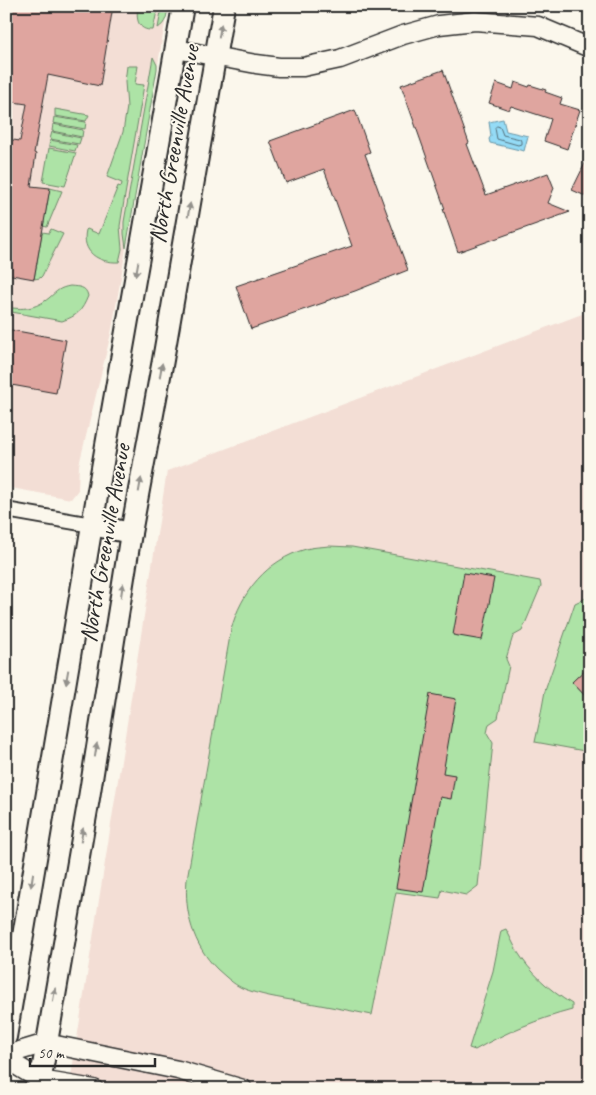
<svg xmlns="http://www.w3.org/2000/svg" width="596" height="1095" font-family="Caveat,sans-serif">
<rect width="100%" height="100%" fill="#fbf7ec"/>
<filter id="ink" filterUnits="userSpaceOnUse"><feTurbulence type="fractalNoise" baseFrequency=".02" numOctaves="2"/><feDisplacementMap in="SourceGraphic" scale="10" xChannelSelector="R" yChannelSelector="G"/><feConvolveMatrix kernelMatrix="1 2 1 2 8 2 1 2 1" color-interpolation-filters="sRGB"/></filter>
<g filter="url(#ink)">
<g fill="#f3ded5">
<path d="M6,6H168L112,329L79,465L78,490L71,499L6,487Z"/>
<path d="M590,311V1089H69L167,471Z"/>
</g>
<g fill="#ade3a6" stroke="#6c8768">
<path d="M138,6H158L153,30C137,31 136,18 138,6Z"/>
<path d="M162,6H168C167,16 166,23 158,28Z"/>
<path d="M153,57L157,65V69L126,248L124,234V222Z"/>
<path d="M127,66H138L135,84L144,85L124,201L120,226L122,249L119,262C98,263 81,252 86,230L87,229L99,234L118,186L121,187L122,183L107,177L123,132L127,107L125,82Z"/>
<path d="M55,109L89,115L86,121L55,116Z"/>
<path d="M54,117L86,122L85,129L53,123Z"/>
<path d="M53,124L83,130L82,137L52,131Z"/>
<path d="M52,132L81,138L79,144L50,139Z"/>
<path d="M50,140L77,145L75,151L49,146Z"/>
<path d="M49,148L76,153L65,186L43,182Z"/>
<path d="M50,188L62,191L47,227L43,226Z"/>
<path d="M51,229L63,234L42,276L40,278L34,279L42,232L49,233Z"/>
<path d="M70,286C79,287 86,286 88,296C82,311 77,316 62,321L6,311V307C23,310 35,309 49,298C57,291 59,288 70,286Z"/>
<path d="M329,546L352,547L540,581L541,586L522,631L513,636L506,659L509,666L498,718L489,724L487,733L493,743L478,886L466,895L442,890L440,898L396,892L372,1015C347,1010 322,1005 297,1001C279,998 259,995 242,988C233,984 225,976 217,969C193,945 184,912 187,879L231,630C241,592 267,560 306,549C313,547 321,547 329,546Z"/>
<path d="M590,596V665L572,682L590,701V752L535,742L539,724L545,691L575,603Z"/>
<path d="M506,929C510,936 513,944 517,951C530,972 550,991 572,1004V1010C538,1019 506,1032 475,1050L469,1048L493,971L501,931Z"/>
</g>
<path fill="#94dbf6" stroke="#6a95a5" d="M503,119L506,131L528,136L524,151L490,143L489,139L491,136L489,122Z"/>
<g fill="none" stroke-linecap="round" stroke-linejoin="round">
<path stroke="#55717c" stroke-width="1" d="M497,126L500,127L503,135L520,139L521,141V144L518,145L497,139L495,128Z"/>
</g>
<g fill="#dfa59f" stroke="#2b2b2b">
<path d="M6,6H113L100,86L48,75L34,153L36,154L31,186L50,188L34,279L6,274V139L20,141L27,104L6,101Z"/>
<path d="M443,70L469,143L467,144L486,195L548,173L554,188L548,203L570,212L458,252L443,209H445L401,85Z"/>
<path d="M515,82L529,87L530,85L546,90L545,92L562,98L560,104L580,110L567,149L544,141L551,119L511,106L509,110L489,103L496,83L513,89Z"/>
<path d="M355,110L370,152L365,154L408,270L355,291L326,301V302L288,315V316L251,329L236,286L352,246L324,169L286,183L270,141Z"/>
<path d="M590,153V198L572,190Z"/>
<path d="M6,329L66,340L56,393L6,384Z"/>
<path d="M464,573L494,578L482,640L453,635Z"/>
<path d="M590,665V701L572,682Z"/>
<path d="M430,694L456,699L443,773L455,775L451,799L440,797L423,892L396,888Z"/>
</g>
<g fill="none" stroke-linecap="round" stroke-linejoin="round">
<defs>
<path id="minor" d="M6,510L92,525"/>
<g id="tertiary">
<path d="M176,49L256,64L279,67H303L340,59L403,35L439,25L475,21L538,26L590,48"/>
<path d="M6,1055L46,1043L178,1070L243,1089"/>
<path d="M6,1059L40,1080L94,1089"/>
</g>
<g id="secondary">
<path d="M92,525L131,533"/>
<path d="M6,1037L92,525L183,6"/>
<path d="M39,1089L89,798L131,533L163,360L224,6"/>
</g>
</defs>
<use href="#minor" stroke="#2b2b2b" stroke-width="18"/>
<use href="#tertiary" stroke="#2b2b2b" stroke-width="21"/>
<use href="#secondary" stroke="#2b2b2b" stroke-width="24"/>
<use href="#minor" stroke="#fbf7ec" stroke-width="14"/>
<use href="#tertiary" stroke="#fbf7ec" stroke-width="18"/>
<use href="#secondary" stroke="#fbf7ec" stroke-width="20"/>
</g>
<defs><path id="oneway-solid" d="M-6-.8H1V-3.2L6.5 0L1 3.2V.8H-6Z" transform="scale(1.25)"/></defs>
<g fill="#93918c">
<use href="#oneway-solid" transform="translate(220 31) rotate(-80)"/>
<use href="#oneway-solid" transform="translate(189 210) rotate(-80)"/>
<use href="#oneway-solid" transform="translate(137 269) rotate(100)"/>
<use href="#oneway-solid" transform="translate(161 370) rotate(-80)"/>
<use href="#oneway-solid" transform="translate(140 485) rotate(-80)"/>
<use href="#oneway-solid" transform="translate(122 590) rotate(-81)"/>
<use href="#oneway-solid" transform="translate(67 677) rotate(100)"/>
<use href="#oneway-solid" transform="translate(96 750) rotate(-81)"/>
<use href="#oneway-solid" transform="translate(82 835) rotate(-80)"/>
<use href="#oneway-solid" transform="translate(32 880) rotate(99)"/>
<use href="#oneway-solid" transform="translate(54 995) rotate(-80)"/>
</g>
</g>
<g text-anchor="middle" stroke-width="4" stroke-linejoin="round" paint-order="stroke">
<g font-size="25" fill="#2b2b2b" stroke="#fbf7ec">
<text transform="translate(173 144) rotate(-80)" y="9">North Greenville Avenue</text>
<text transform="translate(104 543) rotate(-80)" y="9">North Greenville Avenue</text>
</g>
</g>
<rect width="596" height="1095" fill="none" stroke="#fbf7ec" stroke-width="25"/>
<rect x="12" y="12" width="571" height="1070" fill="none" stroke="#2b2b2b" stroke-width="2" filter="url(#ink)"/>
<path d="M30 1058v8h125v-8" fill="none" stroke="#2b2b2b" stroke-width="2.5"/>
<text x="38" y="1058" font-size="15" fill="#2b2b2b" stroke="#fbf7ec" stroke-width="4" paint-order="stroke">50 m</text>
</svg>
